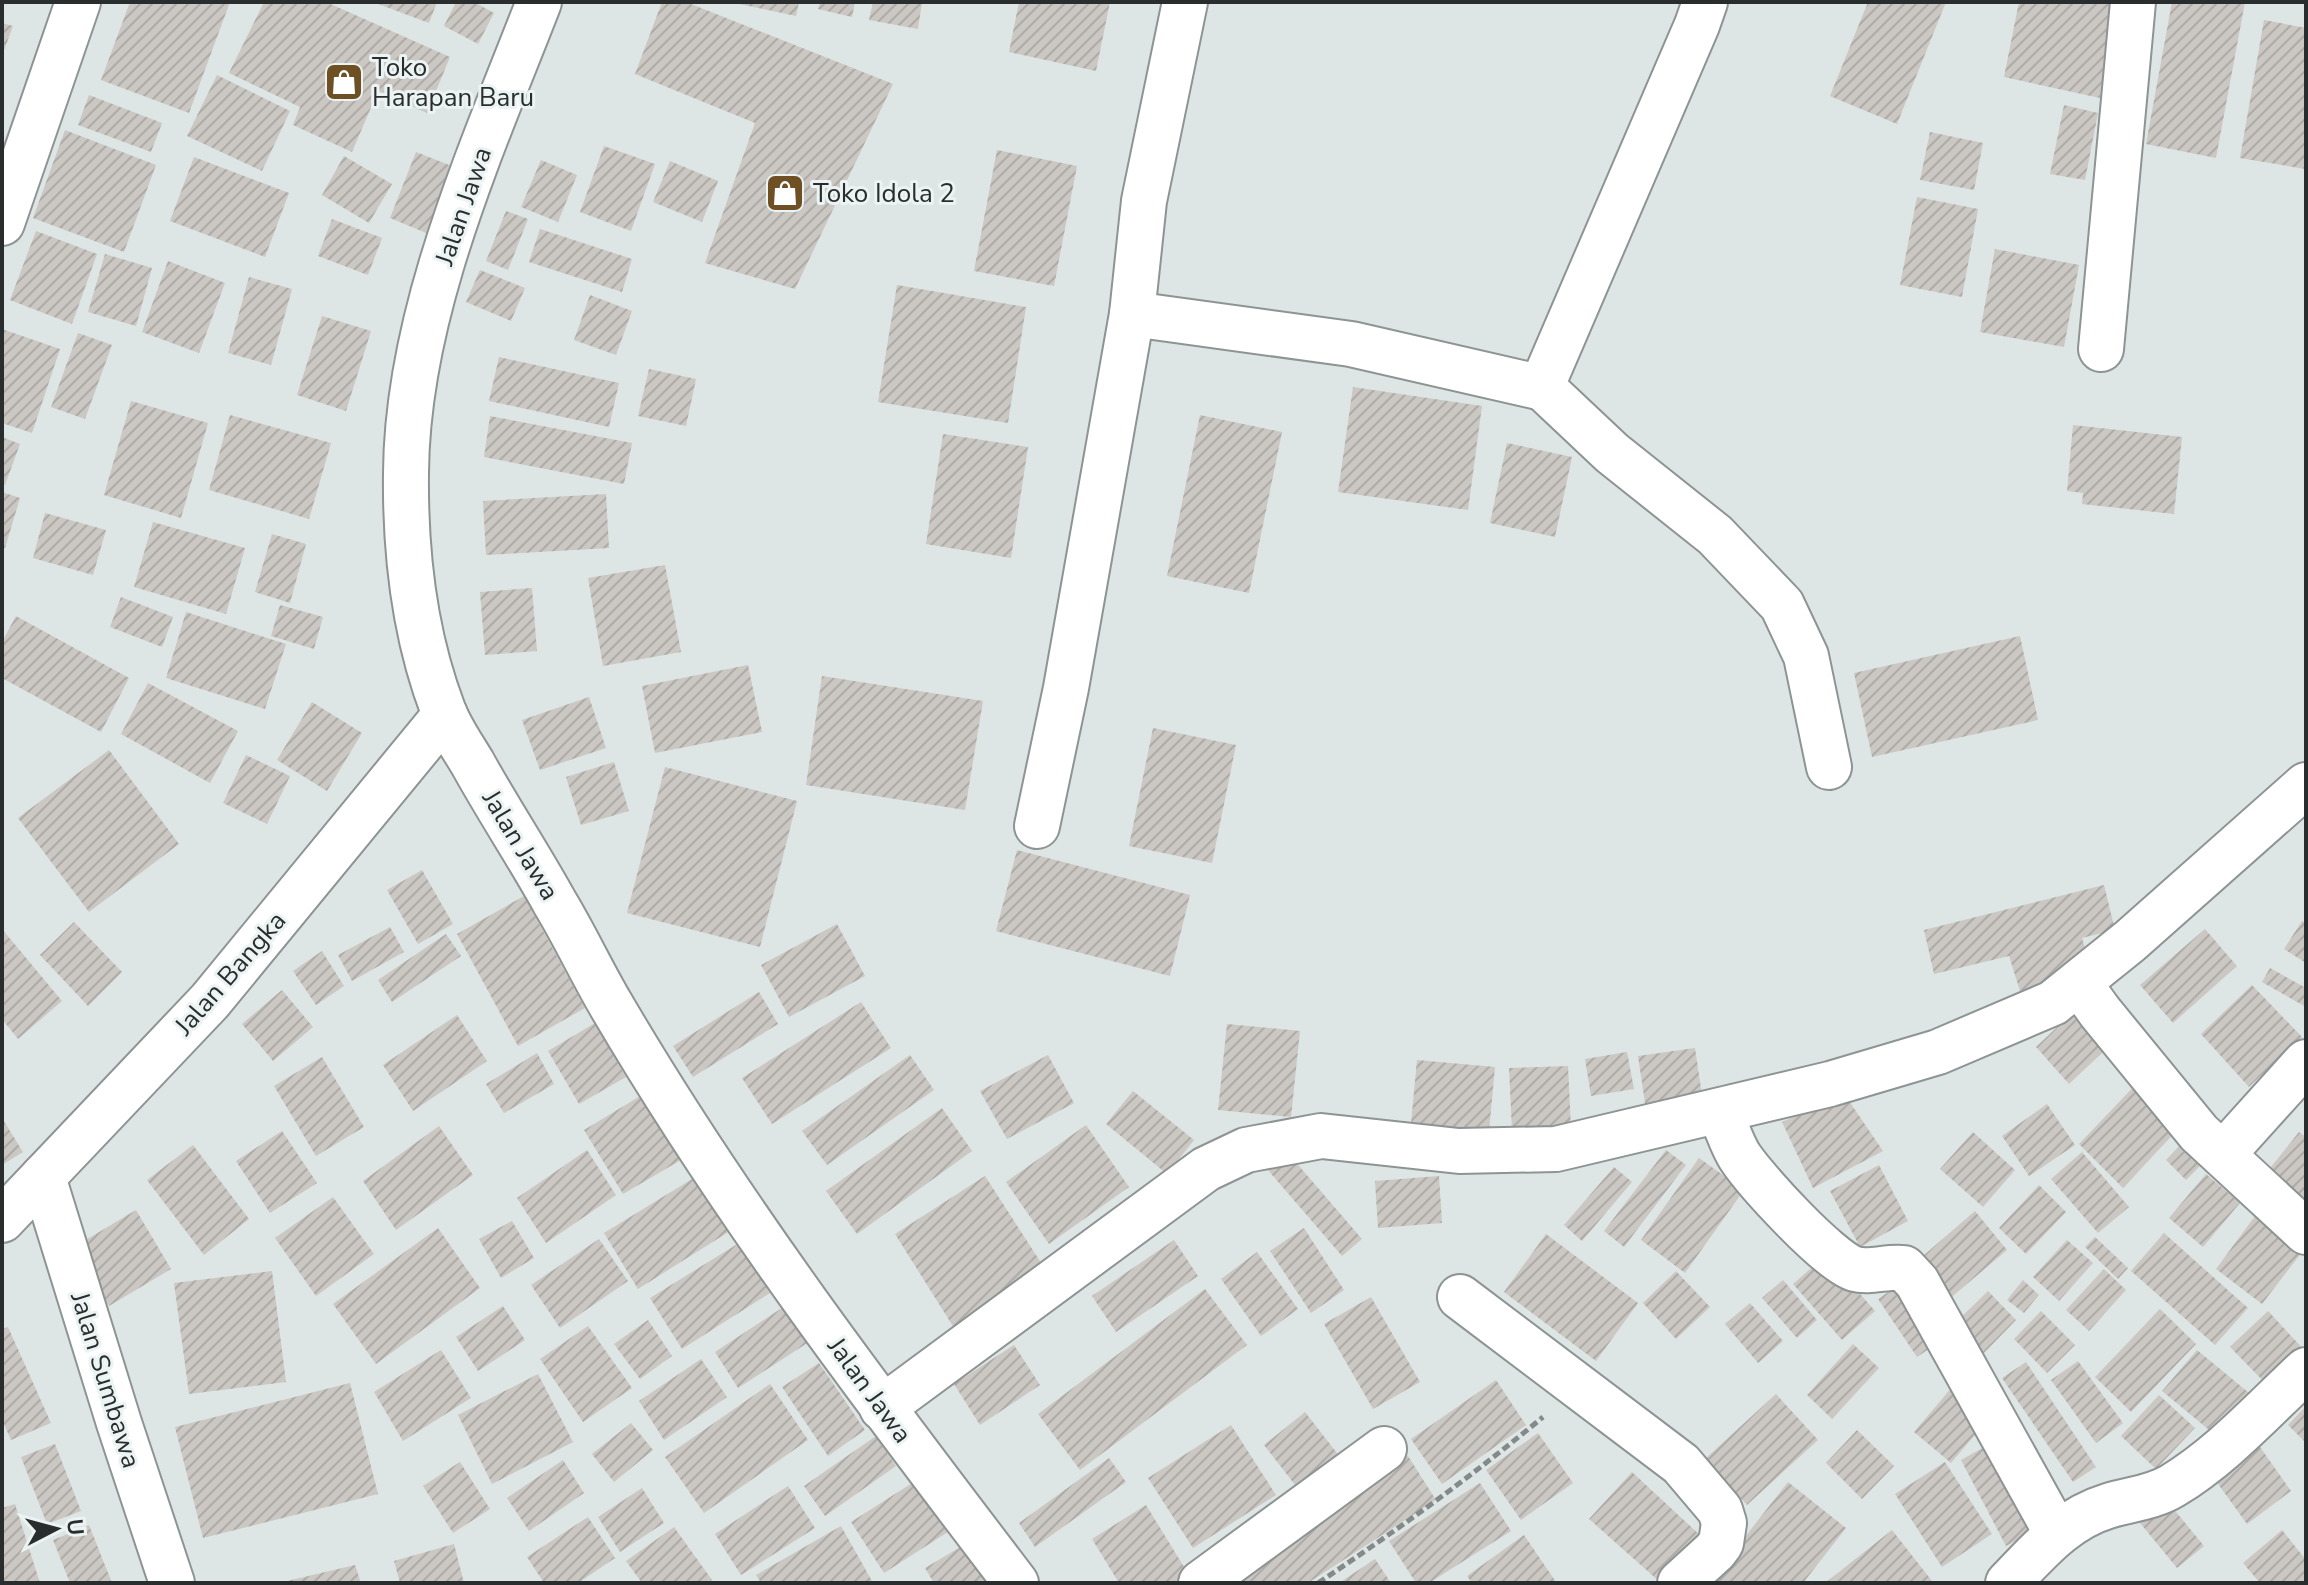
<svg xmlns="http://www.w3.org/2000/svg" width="2308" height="1585" font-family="'Nunito Sans',sans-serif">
<defs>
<pattern id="building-hatch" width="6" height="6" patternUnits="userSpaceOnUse" patternTransform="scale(2)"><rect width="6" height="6" fill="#cbc7c3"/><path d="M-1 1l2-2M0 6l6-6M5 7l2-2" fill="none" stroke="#aeaba8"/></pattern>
</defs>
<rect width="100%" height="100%" fill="#dee6e5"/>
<g fill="url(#building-hatch)">
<path d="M130,2H230L189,113L101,80Z"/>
<path d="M264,2H326L450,57L427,113L378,91L352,152L293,125L300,107L229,73Z"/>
<path d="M373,2H437L429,23Z"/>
<path d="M456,2H474L494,13L478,44L444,26Z"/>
<path d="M662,2H686L893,84L795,289L705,263L755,123L635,74Z"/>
<path d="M730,2H799L796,16Z"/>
<path d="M820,2H855L852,17L818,9Z"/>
<path d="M873,2H922L918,29L869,20Z"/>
<path d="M1019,2H1110L1096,71L1009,52Z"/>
<path d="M1868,2H1946L1897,124L1830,96Z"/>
<path d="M2019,2H2119L2100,98L2004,77Z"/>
<path d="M2172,2H2245L2216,158L2146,144Z"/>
<path d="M2264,20L2306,28L2305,169L2240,158Z"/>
<path d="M2,23L13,26L2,56Z"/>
<path d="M217,75L290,111L262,171L187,136Z"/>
<path d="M89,95L162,123L151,152L78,125Z"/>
<path d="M2064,105L2098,113L2085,180L2050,174Z"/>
<path d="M65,130L156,165L124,252L33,218Z"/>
<path d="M1930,132L1983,143L1974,190L1920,180Z"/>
<path d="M604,146L655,164L631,231L580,212Z"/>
<path d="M997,150L1077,166L1054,286L974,271Z"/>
<path d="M416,152L457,168L431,235L390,218Z"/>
<path d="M344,156L392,184L369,223L322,195Z"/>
<path d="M194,157L289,193L265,257L170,221Z"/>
<path d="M541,160L577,175L558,222L521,207Z"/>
<path d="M670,161L718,181L702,222L653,202Z"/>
<path d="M1917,197L1978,209L1962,297L1900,285Z"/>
<path d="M506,211L528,219L508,270L486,261Z"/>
<path d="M332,219L382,238L368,275L318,256Z"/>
<path d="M540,229L632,259L622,292L529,262Z"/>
<path d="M36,231L97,254L72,324L10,300Z"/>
<path d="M1995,249L2079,265L2064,347L1980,332Z"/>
<path d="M105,254L152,268L136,326L88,312Z"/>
<path d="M168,261L225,283L199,353L142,332Z"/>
<path d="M480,270L525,288L511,321L466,302Z"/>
<path d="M249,277L292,289L271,365L228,353Z"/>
<path d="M897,285L1026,307L1008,423L878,402Z"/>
<path d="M590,295L632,311L616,355L574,340Z"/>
<path d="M322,316L371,331L346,411L297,395Z"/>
<path d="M2,329L60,349L32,433L2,423Z"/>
<path d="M78,333L112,345L85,419L51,407Z"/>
<path d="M499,357L619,383L609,427L489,401Z"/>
<path d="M649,369L696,379L686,426L638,416Z"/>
<path d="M1353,387L1482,406L1468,510L1338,492Z"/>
<path d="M131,401L208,423L181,518L104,495Z"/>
<path d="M230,415L331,443L309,519L209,490Z"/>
<path d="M1200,415L1282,432L1249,593L1167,576Z"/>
<path d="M490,416L632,443L624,484L484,457Z"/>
<path d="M2073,425L2182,437L2174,514L2082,504L2083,493L2067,491Z"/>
<path d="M943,434L1028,447L1011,558L926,544Z"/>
<path d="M2,437L20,444L5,485L2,484Z"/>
<path d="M1507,443L1572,457L1555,537L1490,523Z"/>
<path d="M2,492L20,498L5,548H2Z"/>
<path d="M606,494L609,548L486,555L483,501Z"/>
<path d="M45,513L106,530L93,575L33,558Z"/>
<path d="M153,522L245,548L226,614L134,587Z"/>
<path d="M272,534L306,544L290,603L255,592Z"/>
<path d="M665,565L681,652L603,666L588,578Z"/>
<path d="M532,588L537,651L485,655L480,592Z"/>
<path d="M121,597L173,617L162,647L110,627Z"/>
<path d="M280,605L323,617L314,649L271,636Z"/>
<path d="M186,612L286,644L265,709L166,678Z"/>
<path d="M16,616L129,678L101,732L2,678V642Z"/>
<path d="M2020,636L2038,720L1872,757L1854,673Z"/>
<path d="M748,665L762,732L655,753L642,686Z"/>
<path d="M822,676L983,701L965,810L806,785Z"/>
<path d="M148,683L238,731L210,783L121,734Z"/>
<path d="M589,697L606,748L540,770L522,720Z"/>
<path d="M312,702L362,733L327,791L277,760Z"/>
<path d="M1153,728L1236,745L1212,863L1129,846Z"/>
<path d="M109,750L179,844L89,912L18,818Z"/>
<path d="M246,755L290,776L267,824L223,803Z"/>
<path d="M614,762L629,811L581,825L566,777Z"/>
<path d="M665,767L797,801L760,947L627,913Z"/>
<path d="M1017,850L1190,895L1170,976L996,931Z"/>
<path d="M422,870L453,924L418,944L387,890Z"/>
<path d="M2104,885L2115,930L2082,938L2091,968L2020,991L2009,956L1934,974L1924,930Z"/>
<path d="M524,896L585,1008L518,1046L457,934Z"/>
<path d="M2302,921L2306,923V963L2284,949Z"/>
<path d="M74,922L122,972L88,1006L40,955Z"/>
<path d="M837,924L865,976L789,1017L761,965Z"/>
<path d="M390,927L404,952L352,981L338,955Z"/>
<path d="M2,929L62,1001L18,1039L2,1019Z"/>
<path d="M2205,929L2237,966L2173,1023L2140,985Z"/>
<path d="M446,934L461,956L392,1002L378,980Z"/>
<path d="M322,951L344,986L316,1005L293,971Z"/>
<path d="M2270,968L2306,988V1007L2262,982Z"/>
<path d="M2252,985L2302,1037L2249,1087L2201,1034Z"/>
<path d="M282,990L313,1027L273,1061L242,1024Z"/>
<path d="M759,992L778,1024L693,1077L673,1046Z"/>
<path d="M861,1002L891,1048L772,1124L742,1078Z"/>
<path d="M2071,1014L2104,1051L2069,1084L2036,1047Z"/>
<path d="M457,1015L487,1061L413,1111L383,1065Z"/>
<path d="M595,1023L626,1077L579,1104L548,1051Z"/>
<path d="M1227,1024L1300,1031L1291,1117L1218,1110Z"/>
<path d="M1695,1048L1703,1102L1646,1110L1638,1056Z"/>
<path d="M1627,1052L1634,1089L1591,1096L1585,1059Z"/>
<path d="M537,1053L554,1084L504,1113L486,1084Z"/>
<path d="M910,1055L934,1090L827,1165L802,1131Z"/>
<path d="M1048,1055L1074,1103L1007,1139L980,1091Z"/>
<path d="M322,1057L364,1127L316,1156L274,1086Z"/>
<path d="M1417,1060L1495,1067L1488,1142L1410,1134Z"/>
<path d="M1568,1066L1571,1128L1512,1130L1509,1068Z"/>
<path d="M2141,1079L2180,1127L2123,1188L2079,1144Z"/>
<path d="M1133,1091L1194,1140L1167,1174L1106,1124Z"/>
<path d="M642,1095L681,1160L623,1194L584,1130Z"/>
<path d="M1845,1095L1883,1151L1813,1188L1782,1122Z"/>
<path d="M2047,1104L2075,1145L2029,1176L2002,1136Z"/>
<path d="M942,1108L972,1151L857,1234L826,1191Z"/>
<path d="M2,1118L23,1152L2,1165Z"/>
<path d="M1086,1125L1129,1187L1049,1244L1006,1182Z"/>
<path d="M439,1126L473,1175L396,1230L363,1181Z"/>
<path d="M282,1131L317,1183L270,1213L236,1161Z"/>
<path d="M1973,1132L2015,1170L1983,1207L1940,1169Z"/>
<path d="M2299,1132L2306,1137V1204L2259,1182Z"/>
<path d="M2186,1139L2207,1159L2186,1180L2166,1160Z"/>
<path d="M193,1145L249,1219L204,1255L147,1180Z"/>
<path d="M587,1150L616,1195L546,1243L517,1198Z"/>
<path d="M1666,1150L1686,1165L1624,1247L1604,1231Z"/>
<path d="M1287,1152L1362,1239L1342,1256L1267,1169Z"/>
<path d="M2082,1152L2129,1207L2098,1233L2051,1179Z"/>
<path d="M1699,1158L1744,1190L1685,1273L1641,1240Z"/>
<path d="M1879,1165L1908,1221L1860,1247L1830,1191Z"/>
<path d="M1614,1167L1632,1182L1582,1241L1564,1225Z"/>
<path d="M2206,1174L2240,1203L2203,1247L2169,1218Z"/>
<path d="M697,1176L730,1231L638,1289L604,1233Z"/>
<path d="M985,1176L1047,1272L956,1331L895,1234Z"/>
<path d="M1439,1176L1442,1223L1378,1228L1375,1181Z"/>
<path d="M2039,1185L2066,1212L2026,1254L1999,1228Z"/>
<path d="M333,1197L374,1254L316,1296L275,1238Z"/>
<path d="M136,1210L171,1269L109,1306L74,1247Z"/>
<path d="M1975,1211L2007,1250L1948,1300L1916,1262Z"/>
<path d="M2258,1212L2305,1248L2262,1304L2216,1269Z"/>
<path d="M512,1221L534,1258L501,1278L479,1239Z"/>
<path d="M438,1228L480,1288L376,1364L333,1304Z"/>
<path d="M1304,1228L1344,1290L1311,1313L1270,1251Z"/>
<path d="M2164,1233L2248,1308L2215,1345L2131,1271Z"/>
<path d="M1546,1234L1638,1303L1596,1361L1504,1292Z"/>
<path d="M2095,1237L2128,1268L2118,1279L2085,1247Z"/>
<path d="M599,1239L628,1281L560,1328L531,1285Z"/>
<path d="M1174,1240L1198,1276L1116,1332L1092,1296Z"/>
<path d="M2067,1240L2093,1263L2059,1301L2033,1277Z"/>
<path d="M739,1243L770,1293L682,1349L650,1298Z"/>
<path d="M1257,1252L1298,1309L1261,1336L1221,1279Z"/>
<path d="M1826,1255L1875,1311L1842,1340L1793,1284Z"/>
<path d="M2104,1269L2126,1290L2089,1331L2066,1310Z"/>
<path d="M272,1271L286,1382L189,1394L174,1283Z"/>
<path d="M1676,1271L1710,1307L1676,1339L1643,1303Z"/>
<path d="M1783,1280L1817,1320L1797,1338L1762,1298Z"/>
<path d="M2023,1280L2039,1295L2024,1313L2007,1300Z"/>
<path d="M1903,1282L1942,1340L1917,1357L1878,1299Z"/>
<path d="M1205,1289L1247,1345L1080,1470L1038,1414Z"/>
<path d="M1988,1291L2016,1320L1982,1355L1952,1326Z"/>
<path d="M1371,1297L1420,1382L1373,1409L1324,1324Z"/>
<path d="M1750,1303L1783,1341L1758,1363L1725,1324Z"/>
<path d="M788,1304L812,1340L738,1388L715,1352Z"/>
<path d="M503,1306L525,1340L478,1371L456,1337Z"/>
<path d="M2160,1309L2196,1344L2131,1412L2095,1377Z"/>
<path d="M2041,1311L2075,1345L2047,1373L2014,1339Z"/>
<path d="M2268,1311L2306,1352L2272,1390L2230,1347Z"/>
<path d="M648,1320L672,1356L640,1379L614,1344Z"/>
<path d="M588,1326L632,1388L583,1422L540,1359Z"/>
<path d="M8,1327L51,1423L11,1440L2,1420V1329Z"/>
<path d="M1853,1344L1879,1368L1832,1419L1807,1395Z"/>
<path d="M1014,1345L1040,1385L980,1425L954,1384Z"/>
<path d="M441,1350L471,1398L403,1441L374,1392Z"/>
<path d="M2197,1350L2254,1397L2220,1439L2162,1391Z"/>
<path d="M701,1359L727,1397L664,1440L639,1401Z"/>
<path d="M2078,1361L2123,1423L2096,1443L2051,1380Z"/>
<path d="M2026,1362L2096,1467L2073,1482L2002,1378Z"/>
<path d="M819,1363L865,1430L828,1456L782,1387Z"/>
<path d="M538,1374L573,1442L492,1484L458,1415Z"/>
<path d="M1496,1380L1526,1425L1442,1484L1411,1439Z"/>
<path d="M350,1383L378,1494L203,1538L175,1427Z"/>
<path d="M770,1384L808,1440L704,1513L665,1457Z"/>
<path d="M1953,1386L1990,1417L1951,1463L1914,1432Z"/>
<path d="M1776,1394L1818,1440L1747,1505L1705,1459Z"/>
<path d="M2159,1395L2195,1428L2156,1469L2121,1436Z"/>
<path d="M2306,1406V1443L2288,1425Z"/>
<path d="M1305,1412L1340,1457L1299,1490L1264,1445Z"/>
<path d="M631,1423L653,1450L614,1482L592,1454Z"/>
<path d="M1231,1425L1276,1495L1193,1548L1148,1478Z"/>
<path d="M1857,1430L1894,1466L1862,1499L1826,1463Z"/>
<path d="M1538,1433L1573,1483L1521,1520L1486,1470Z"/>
<path d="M876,1436L896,1466L825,1516L804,1486Z"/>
<path d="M2253,1437L2291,1491L2247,1524L2208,1470Z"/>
<path d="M1995,1441L2042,1527L2006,1546L1961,1460Z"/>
<path d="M55,1444L81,1511L47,1524L21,1457Z"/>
<path d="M1408,1456L1436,1500L1308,1583H1215Z"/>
<path d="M1109,1458L1126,1482L1035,1547L1019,1523Z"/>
<path d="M563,1460L584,1493L529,1531L507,1498Z"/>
<path d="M460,1462L490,1509L453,1533L423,1486Z"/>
<path d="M1945,1462L1992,1534L1942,1567L1895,1494Z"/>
<path d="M1632,1472L1702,1537L1661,1583L1589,1519Z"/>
<path d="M920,1478L951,1530L884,1573L851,1522Z"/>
<path d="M1788,1482L1846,1528L1803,1583H1717L1712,1579Z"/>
<path d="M1480,1483L1511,1531L1429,1583H1416L1389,1541Z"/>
<path d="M788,1486L815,1528L741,1575L715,1534Z"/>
<path d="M642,1488L664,1523L620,1552L598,1517Z"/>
<path d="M2163,1496L2204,1546L2177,1568L2136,1518Z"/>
<path d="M15,1504L40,1583H2V1508Z"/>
<path d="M1146,1505L1189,1575L1176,1583H1119L1092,1539Z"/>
<path d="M588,1517L615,1558L578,1583H544L527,1557Z"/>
<path d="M89,1525L112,1583H70L53,1540Z"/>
<path d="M841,1526L872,1581L868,1583H761L756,1575Z"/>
<path d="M674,1527L712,1580L707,1583H642L626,1561Z"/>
<path d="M1892,1530L1932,1581L1929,1583H1825Z"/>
<path d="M2282,1530L2306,1560V1583H2260L2243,1563Z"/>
<path d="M1524,1535L1556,1582L1472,1583L1467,1576Z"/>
<path d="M969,1542L993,1583H934L925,1568Z"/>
<path d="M454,1544L464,1583H400L394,1561Z"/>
<path d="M1375,1559L1391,1583H1339Z"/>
<path d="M355,1565L361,1583H283V1582Z"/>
</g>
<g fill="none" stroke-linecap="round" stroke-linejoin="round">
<defs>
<g id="minor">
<path d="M539,2C482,149 407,313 406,473C405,553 414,634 443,710C450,729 463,747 473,764C499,811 529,856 555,903C575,936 591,971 611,1005C730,1208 873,1396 1016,1583"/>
<path d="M2,223L78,2"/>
<path d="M1132,314L1351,344L1543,388L1547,374L1697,25L1705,2"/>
<path d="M2101,349L2133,2"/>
<path d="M1543,388L1612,453L1715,535L1782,605L1806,656L1829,767"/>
<path d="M1037,826L1066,688L1132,314L1144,201L1185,2"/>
<path d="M2079,983L2100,1012L2199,1133L2306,1232"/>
<path d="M1719,1112C1727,1126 1731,1143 1740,1157C1756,1181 1829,1261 1855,1269C1870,1273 1887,1266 1904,1268L1917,1282L2057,1534"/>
<path d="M2223,1154L2306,1062"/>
<path d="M43,1177L119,1423L172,1583"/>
<path d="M2,1220L210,1001L445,715"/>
<path d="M1460,1297L1681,1464L1720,1510L1724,1523L1721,1543L1715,1551L1680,1583"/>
<path d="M882,1408L1206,1169L1246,1150L1321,1136L1459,1151L1556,1149L1830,1084L1938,1052L2053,1003L2130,941L2306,785"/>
<path d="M1201,1583L1384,1449"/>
<path d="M2008,1583C2039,1551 2065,1519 2108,1506C2130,1499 2152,1498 2172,1486C2222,1456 2264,1409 2306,1370"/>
</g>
</defs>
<use href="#minor" stroke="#8d9493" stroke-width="48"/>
<path stroke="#848989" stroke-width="5" stroke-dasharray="8 4" stroke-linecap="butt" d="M1318,1583C1396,1531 1471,1477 1543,1417"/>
<use href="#minor" stroke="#fff" stroke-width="44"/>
</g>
<defs>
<symbol id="shop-square" viewBox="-11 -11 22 22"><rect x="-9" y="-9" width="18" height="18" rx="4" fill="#6e5024" stroke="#ebf3f3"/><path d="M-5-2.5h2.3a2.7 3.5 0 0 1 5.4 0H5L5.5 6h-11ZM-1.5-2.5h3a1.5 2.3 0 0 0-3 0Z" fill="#fff"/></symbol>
</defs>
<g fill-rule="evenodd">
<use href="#shop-square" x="322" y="60" width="44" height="44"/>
<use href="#shop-square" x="763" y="171" width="44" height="44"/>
</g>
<g text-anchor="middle" stroke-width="6" stroke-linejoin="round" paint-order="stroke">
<g font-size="26" fill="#2a2d2d" stroke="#ebf3f3" text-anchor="start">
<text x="372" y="76">Toko<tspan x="372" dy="30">Harapan Baru</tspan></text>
<text x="813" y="202">Toko Idola 2</text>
</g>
<g font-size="26" fill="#2a2d2d" stroke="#ebf3f3">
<text transform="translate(463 206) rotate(-71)" y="9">Jalan Jawa</text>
<text transform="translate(521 845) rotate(59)" y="9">Jalan Jawa</text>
<text transform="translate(230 973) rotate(-49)" y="9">Jalan Bangka</text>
<text transform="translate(106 1380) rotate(73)" y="9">Jalan Sumbawa</text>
<text transform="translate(870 1390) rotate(54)" y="9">Jalan Jawa</text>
</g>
</g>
<rect width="2308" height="1585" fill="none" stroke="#2a2d2d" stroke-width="8"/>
<g transform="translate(56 1529) rotate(84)" stroke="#ebf3f3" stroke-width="6" paint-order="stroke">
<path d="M0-6L14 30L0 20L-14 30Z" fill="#2a2d2d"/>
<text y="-12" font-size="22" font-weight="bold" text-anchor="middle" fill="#2a2d2d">U</text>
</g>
</svg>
